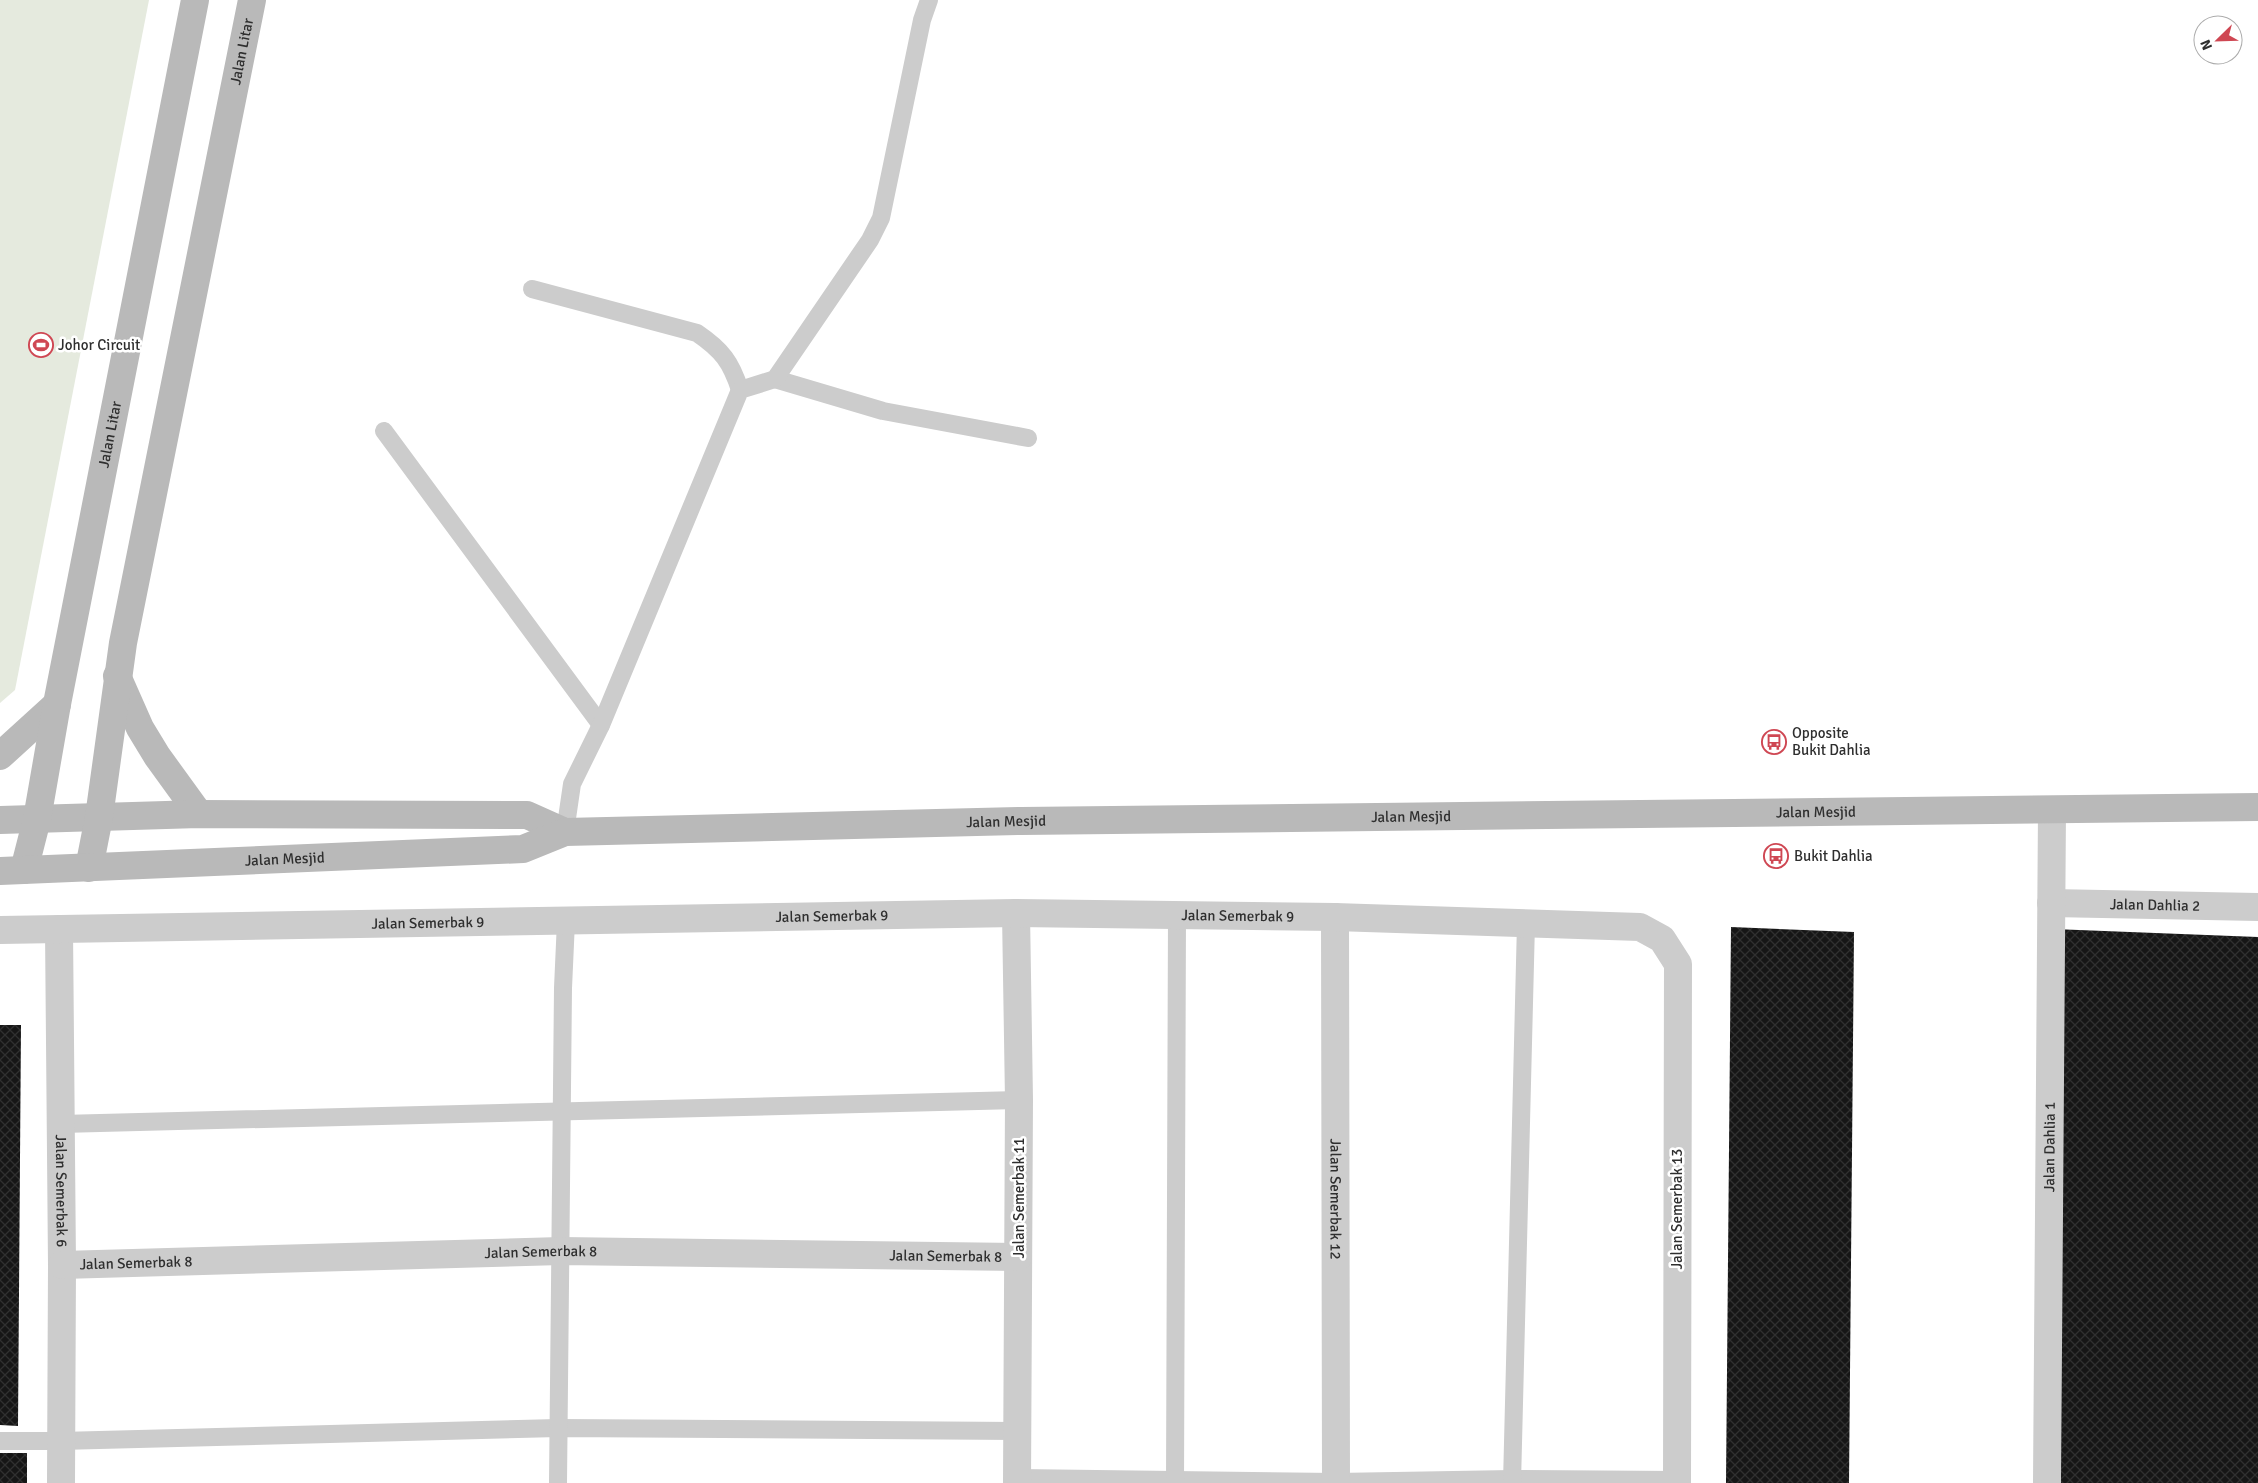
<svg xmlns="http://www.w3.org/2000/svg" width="2258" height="1483" font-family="Signika,sans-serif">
<defs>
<pattern id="building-cross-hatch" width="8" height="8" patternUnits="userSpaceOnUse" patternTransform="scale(1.25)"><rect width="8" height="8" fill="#161616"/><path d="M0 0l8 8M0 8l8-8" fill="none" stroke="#303030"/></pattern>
</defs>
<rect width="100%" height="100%" fill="#fff"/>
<path fill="#e5eade" d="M0,0H149L15,690L0,703Z"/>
<g fill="url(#building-cross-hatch)">
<path d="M1731,927L1854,932L1849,1483H1726Z"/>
<path d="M2053,929L2258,937V1483H2058Z"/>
<path d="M0,1025H21L18,1426L0,1425Z"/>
<rect x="0" y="1453" width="27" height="30"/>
</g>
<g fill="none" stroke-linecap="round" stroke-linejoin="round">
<g stroke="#ccc" stroke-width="18">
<path d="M532,289L697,333C722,350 731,362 740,390"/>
<path d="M775,379L883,411L1028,438"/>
<path d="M384,431L601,725"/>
<path d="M565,832L572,784L601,725L740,390L775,379L870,240L881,218L922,20L929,0"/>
<path d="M61,1124L1019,1100"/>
<path d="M0,1441H60L558,1428L1017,1431"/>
<path d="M1018,1478L1336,1482L1512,1479L1677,1480"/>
<path d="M558,1483L563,988L566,921"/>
<path d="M1175,1483L1177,915"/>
<path d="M1512,1483L1526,923"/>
</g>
<g stroke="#ccc" stroke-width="28">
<path id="s1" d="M2051,903L2258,907"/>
<path d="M1016,913L1019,1100L1017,1483"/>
<path id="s2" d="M1335,917L1336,1483"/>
<path id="s3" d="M59,929L62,1265L61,1483"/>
<path id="s4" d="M0,930L1016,913L1335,917L1640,927L1662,939L1678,964L1677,1483"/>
<path id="s5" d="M62,1265L561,1251L1018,1257"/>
<path id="s6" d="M2047,1483L2052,810"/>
</g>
<g stroke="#b9b9b9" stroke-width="28">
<path d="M117,676L140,728L157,756L199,814"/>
<path d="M0,756L57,704"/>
<path d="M0,820L199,814L527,815L565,832"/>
<path id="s7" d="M89,868L99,817L123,643L252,0"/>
<path id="s8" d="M24,870L37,819L57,704L195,0"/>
<path id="s9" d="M0,871L523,849L565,832L1021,821L2258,807"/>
</g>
</g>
<defs>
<symbol id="stadium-ring" viewBox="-11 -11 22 22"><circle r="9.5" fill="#fff" stroke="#cf4753" stroke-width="1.5"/><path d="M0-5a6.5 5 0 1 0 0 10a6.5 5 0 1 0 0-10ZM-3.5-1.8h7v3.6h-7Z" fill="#cf4753"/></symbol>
<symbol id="bus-ring" viewBox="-11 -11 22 22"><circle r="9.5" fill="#fff" stroke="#cf4753" stroke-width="1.5"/><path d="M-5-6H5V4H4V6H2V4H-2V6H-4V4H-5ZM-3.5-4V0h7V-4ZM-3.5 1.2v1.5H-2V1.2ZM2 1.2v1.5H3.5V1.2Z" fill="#cf4753"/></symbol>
</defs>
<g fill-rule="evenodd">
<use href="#stadium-ring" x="27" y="331" width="28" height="28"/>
<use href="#bus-ring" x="1760" y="728" width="28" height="28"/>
<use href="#bus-ring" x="1762" y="842" width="28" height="28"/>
</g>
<g text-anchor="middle" stroke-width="5" stroke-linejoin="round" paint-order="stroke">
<g font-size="15" fill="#2f2f2f" stroke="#fff">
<text dy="5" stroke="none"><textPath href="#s7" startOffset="831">Jalan Litar</textPath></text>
<text dy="5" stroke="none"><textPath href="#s8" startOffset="444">Jalan Litar</textPath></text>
<text dy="5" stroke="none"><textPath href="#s9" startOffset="1820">Jalan Mesjid</textPath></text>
<text dy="5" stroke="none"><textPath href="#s9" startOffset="1415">Jalan Mesjid</textPath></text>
<text dy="5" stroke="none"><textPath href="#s9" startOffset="1010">Jalan Mesjid</textPath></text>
<text dy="5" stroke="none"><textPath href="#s9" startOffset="285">Jalan Mesjid</textPath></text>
<text dy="5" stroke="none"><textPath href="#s1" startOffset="104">Jalan Dahlia 2</textPath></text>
<text dy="5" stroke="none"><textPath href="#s4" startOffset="832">Jalan Semerbak 9</textPath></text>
<text dy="5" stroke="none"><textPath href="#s4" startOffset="1238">Jalan Semerbak 9</textPath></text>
<text dy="5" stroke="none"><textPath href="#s4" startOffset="428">Jalan Semerbak 9</textPath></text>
<text dy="5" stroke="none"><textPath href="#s6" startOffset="336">Jalan Dahlia 1</textPath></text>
<text dy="5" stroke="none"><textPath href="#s3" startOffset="262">Jalan Semerbak 6</textPath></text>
<text transform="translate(1019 1198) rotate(-90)" y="5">Jalan Semerbak 11</text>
<text dy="5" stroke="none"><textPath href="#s2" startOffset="282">Jalan Semerbak 12</textPath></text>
<text transform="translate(1677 1209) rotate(-90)" y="5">Jalan Semerbak 13</text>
<text dy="5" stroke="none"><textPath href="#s5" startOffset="479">Jalan Semerbak 8</textPath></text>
<text dy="5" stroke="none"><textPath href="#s5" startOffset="884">Jalan Semerbak 8</textPath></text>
<text dy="5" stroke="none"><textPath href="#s5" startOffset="74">Jalan Semerbak 8</textPath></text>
</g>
<g font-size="15" fill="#2f2f2f" stroke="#fff" text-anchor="start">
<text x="58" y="350">Johor Circuit</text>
<text x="1792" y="738">Opposite<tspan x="1792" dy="17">Bukit Dahlia</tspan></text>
<text x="1794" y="861">Bukit Dahlia</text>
</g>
</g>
<g transform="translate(2218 40) rotate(247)"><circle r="24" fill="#ffffff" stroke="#acacac"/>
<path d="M0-4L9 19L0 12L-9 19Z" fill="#cf4753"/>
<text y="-8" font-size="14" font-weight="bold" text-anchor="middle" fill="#2f2f2f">N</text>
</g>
</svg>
